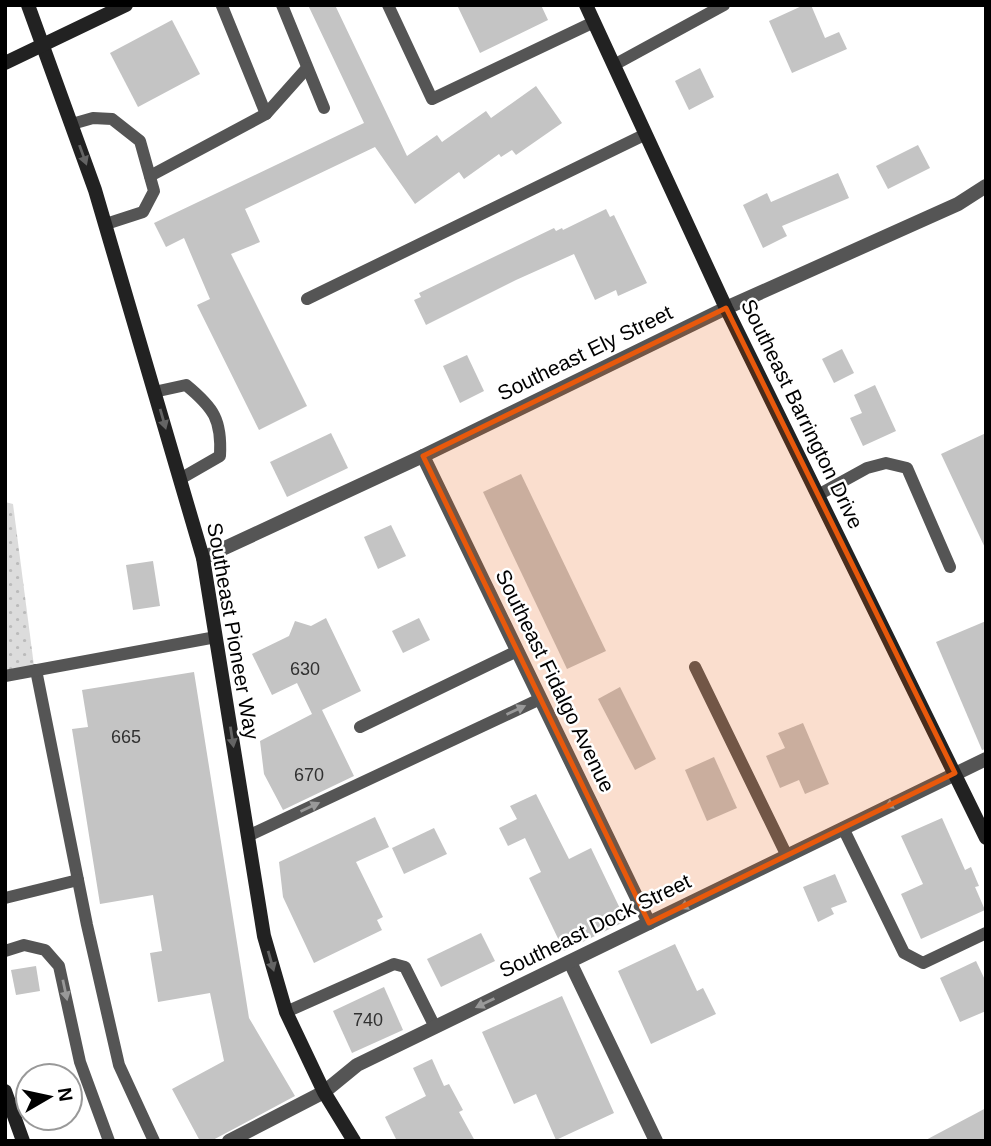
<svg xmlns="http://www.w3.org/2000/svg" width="991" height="1146" font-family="Arial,sans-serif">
<defs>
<pattern id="grass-dots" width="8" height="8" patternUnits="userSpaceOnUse" patternTransform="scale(1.75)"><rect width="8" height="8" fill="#dcdcdc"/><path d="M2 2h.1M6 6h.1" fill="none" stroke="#bbb" stroke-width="1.8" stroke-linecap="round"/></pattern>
</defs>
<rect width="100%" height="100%" fill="#fff"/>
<path fill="url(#grass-dots)" d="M5,502L13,504L34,666L5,670Z"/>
<g fill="#c4c4c4">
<path d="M308,5H335L407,156L437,135L442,142L486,111L491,118L536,86L562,123L516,155L512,150L501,157L499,154L464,179L459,172L415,204L375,147L245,209L260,242L231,254L307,406L259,430L197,305L210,299L184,238L166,247L154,223L364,123Z"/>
<path d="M457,5H541L548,20L480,53Z"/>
<path d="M804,5H811L825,38L839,32L847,49L792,73L769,21Z"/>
<path d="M172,20L200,74L138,107L110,53Z"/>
<path d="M700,68L714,97L689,110L675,81Z"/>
<path d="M918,145L930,168L888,189L876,166Z"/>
<path d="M838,173L849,198L782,226L787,236L763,248L743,205L767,193L771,202Z"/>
<path d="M606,209L610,217L614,215L647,283L618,296L616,290L595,300L574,254L516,280L426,325L414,300L421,297L419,293L554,228L556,231L562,228L563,230Z"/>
<path d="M842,349L854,373L834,383L822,359Z"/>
<path d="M467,355L484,391L460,403L443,366Z"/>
<path d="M875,385L896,431L863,446L850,418L862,413L854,395Z"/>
<path d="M331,433L348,468L287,497L270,462Z"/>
<path d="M986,433V550L941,454Z"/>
<path d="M521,474L606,651L567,669L483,492Z"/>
<path d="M391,525L406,556L378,569L364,537Z"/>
<path d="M153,561L160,606L133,610L126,565Z"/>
<path d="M326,618L361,691L322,710L354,776L283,810L264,774L260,741L312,714L297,683L272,695L252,654L289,636L295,621L311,626Z"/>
<path d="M419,618L430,640L403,653L392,631Z"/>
<path d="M986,621V749L982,750L936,642Z"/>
<path d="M194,672L249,1018L295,1096L211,1141H200L172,1089L224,1061L210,993L158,1002L150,953L162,951L153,895L100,904L72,729L88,727L82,690Z"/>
<path d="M620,687L656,759L635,770L598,699Z"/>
<path d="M803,723L829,784L805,794L799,780L780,788L766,756L785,748L778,733Z"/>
<path d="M714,757L737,808L707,821L685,770Z"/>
<path d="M536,794L569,859L591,848L626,921L564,951L529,878L541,872L525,838L508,846L499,828L517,819L510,806Z"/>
<path d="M375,817L389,847L356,862L383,917L377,920L382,930L314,963L283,897L279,862Z"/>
<path d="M942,818L965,870L971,867L979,886L975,887L985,910L921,939L901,894L923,884L901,836Z"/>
<path d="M434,828L447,854L404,874L392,848Z"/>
<path d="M835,874L847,902L831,908L834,914L818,922L803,887Z"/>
<path d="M481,933L495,961L441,987L427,959Z"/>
<path d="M675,944L697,991L703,988L716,1014L651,1044L618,971Z"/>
<path d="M976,961L986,982V1011L960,1022L940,978Z"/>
<path d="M36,966L40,991L16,995L11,970Z"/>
<path d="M384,987L403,1030L352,1053L333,1011Z"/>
<path d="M562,996L614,1113L556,1140L536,1094L514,1104L482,1032Z"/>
<path d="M432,1059L444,1086L449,1084L463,1110L459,1112L475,1141H397L385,1117L426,1096L413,1068Z"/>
<path d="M986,1108V1141H924Z"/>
</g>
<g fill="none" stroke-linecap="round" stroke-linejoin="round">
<g stroke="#555" stroke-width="12">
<path d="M282,5L324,108"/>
<path d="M388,5L432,99L594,22"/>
<path d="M222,6L266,114"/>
<path d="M614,65L724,5"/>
<path d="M72,124L93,118L112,119L140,141L154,191L143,212L106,224"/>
<path d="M150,176L266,114L307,68"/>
<path d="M307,299L646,134"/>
<path d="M154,392L186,385C214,408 222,420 220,456L180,479"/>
<path d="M818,495L867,468L886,463L907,468L950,567"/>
<path d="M695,667L787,856"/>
<path d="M36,670L87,925L119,1065L154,1141"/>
<path d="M5,676L216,637"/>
<path d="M360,727L517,651"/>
<path d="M843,828L904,953L923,963L986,933"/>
<path d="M248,836L540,699"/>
<path d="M5,898L78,880"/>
<path d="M5,951L24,945L45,950L59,966L80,1062L109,1141"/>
<path d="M286,1012L394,964L405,967L435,1027"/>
</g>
<g stroke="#555" stroke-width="14">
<path d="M423,456L649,923"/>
<path d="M203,558L423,456L726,308L958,204L986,186"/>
<path d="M570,962L656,1141"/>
<path d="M229,1141L324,1092L357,1065L986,759"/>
</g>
<g stroke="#222" stroke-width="14">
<path d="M28,5L95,190L203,558L264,936L286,1012L324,1092L354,1141"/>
<path d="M586,5L726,308L986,838"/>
<path d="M5,63L126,5"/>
<path d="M5,1091L23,1141"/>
</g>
</g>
<defs><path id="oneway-solid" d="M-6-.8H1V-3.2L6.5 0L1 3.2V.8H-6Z" transform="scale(1.75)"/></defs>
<g fill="#646464">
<use href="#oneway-solid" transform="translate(83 155) rotate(70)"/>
<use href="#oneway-solid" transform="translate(163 419) rotate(74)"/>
<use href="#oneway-solid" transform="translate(232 737) rotate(81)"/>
<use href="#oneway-solid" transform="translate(271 961) rotate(74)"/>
</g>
<g fill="#999">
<use href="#oneway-solid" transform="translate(516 710) rotate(-25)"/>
<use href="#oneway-solid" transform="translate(894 803) rotate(154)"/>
<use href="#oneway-solid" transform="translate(310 807) rotate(-25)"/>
<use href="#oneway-solid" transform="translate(689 904) rotate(154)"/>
<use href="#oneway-solid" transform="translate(65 990) rotate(78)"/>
<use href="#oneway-solid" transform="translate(485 1003) rotate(154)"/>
</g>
<path fill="#e8590c" fill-opacity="0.2" stroke="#e8590c" stroke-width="5" stroke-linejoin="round" d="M726,308L955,773L649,923L423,456Z"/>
<g text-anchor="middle" stroke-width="5" stroke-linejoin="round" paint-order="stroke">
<g font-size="18" fill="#313131">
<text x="305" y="675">630</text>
<text x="126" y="743">665</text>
<text x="309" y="781">670</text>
<text x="368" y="1026">740</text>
</g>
<g font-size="21" fill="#000" stroke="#fff">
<text transform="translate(585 353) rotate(-26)" y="7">Southeast Ely Street</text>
<text transform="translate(802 414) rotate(64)" y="7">Southeast Barrington Drive</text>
<text transform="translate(233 631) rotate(80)" y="7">Southeast Pioneer Way</text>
<text transform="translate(555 681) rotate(64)" y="7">Southeast Fidalgo Avenue</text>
<text transform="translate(595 926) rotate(-26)" y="7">Southeast Dock Street</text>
</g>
</g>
<rect width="991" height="1146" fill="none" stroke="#000000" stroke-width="14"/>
<g transform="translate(49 1097) rotate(81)"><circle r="33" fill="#ffffff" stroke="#999999" stroke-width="2"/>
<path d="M0-5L12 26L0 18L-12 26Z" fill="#000000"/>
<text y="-10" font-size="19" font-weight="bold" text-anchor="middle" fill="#000000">N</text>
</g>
</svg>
